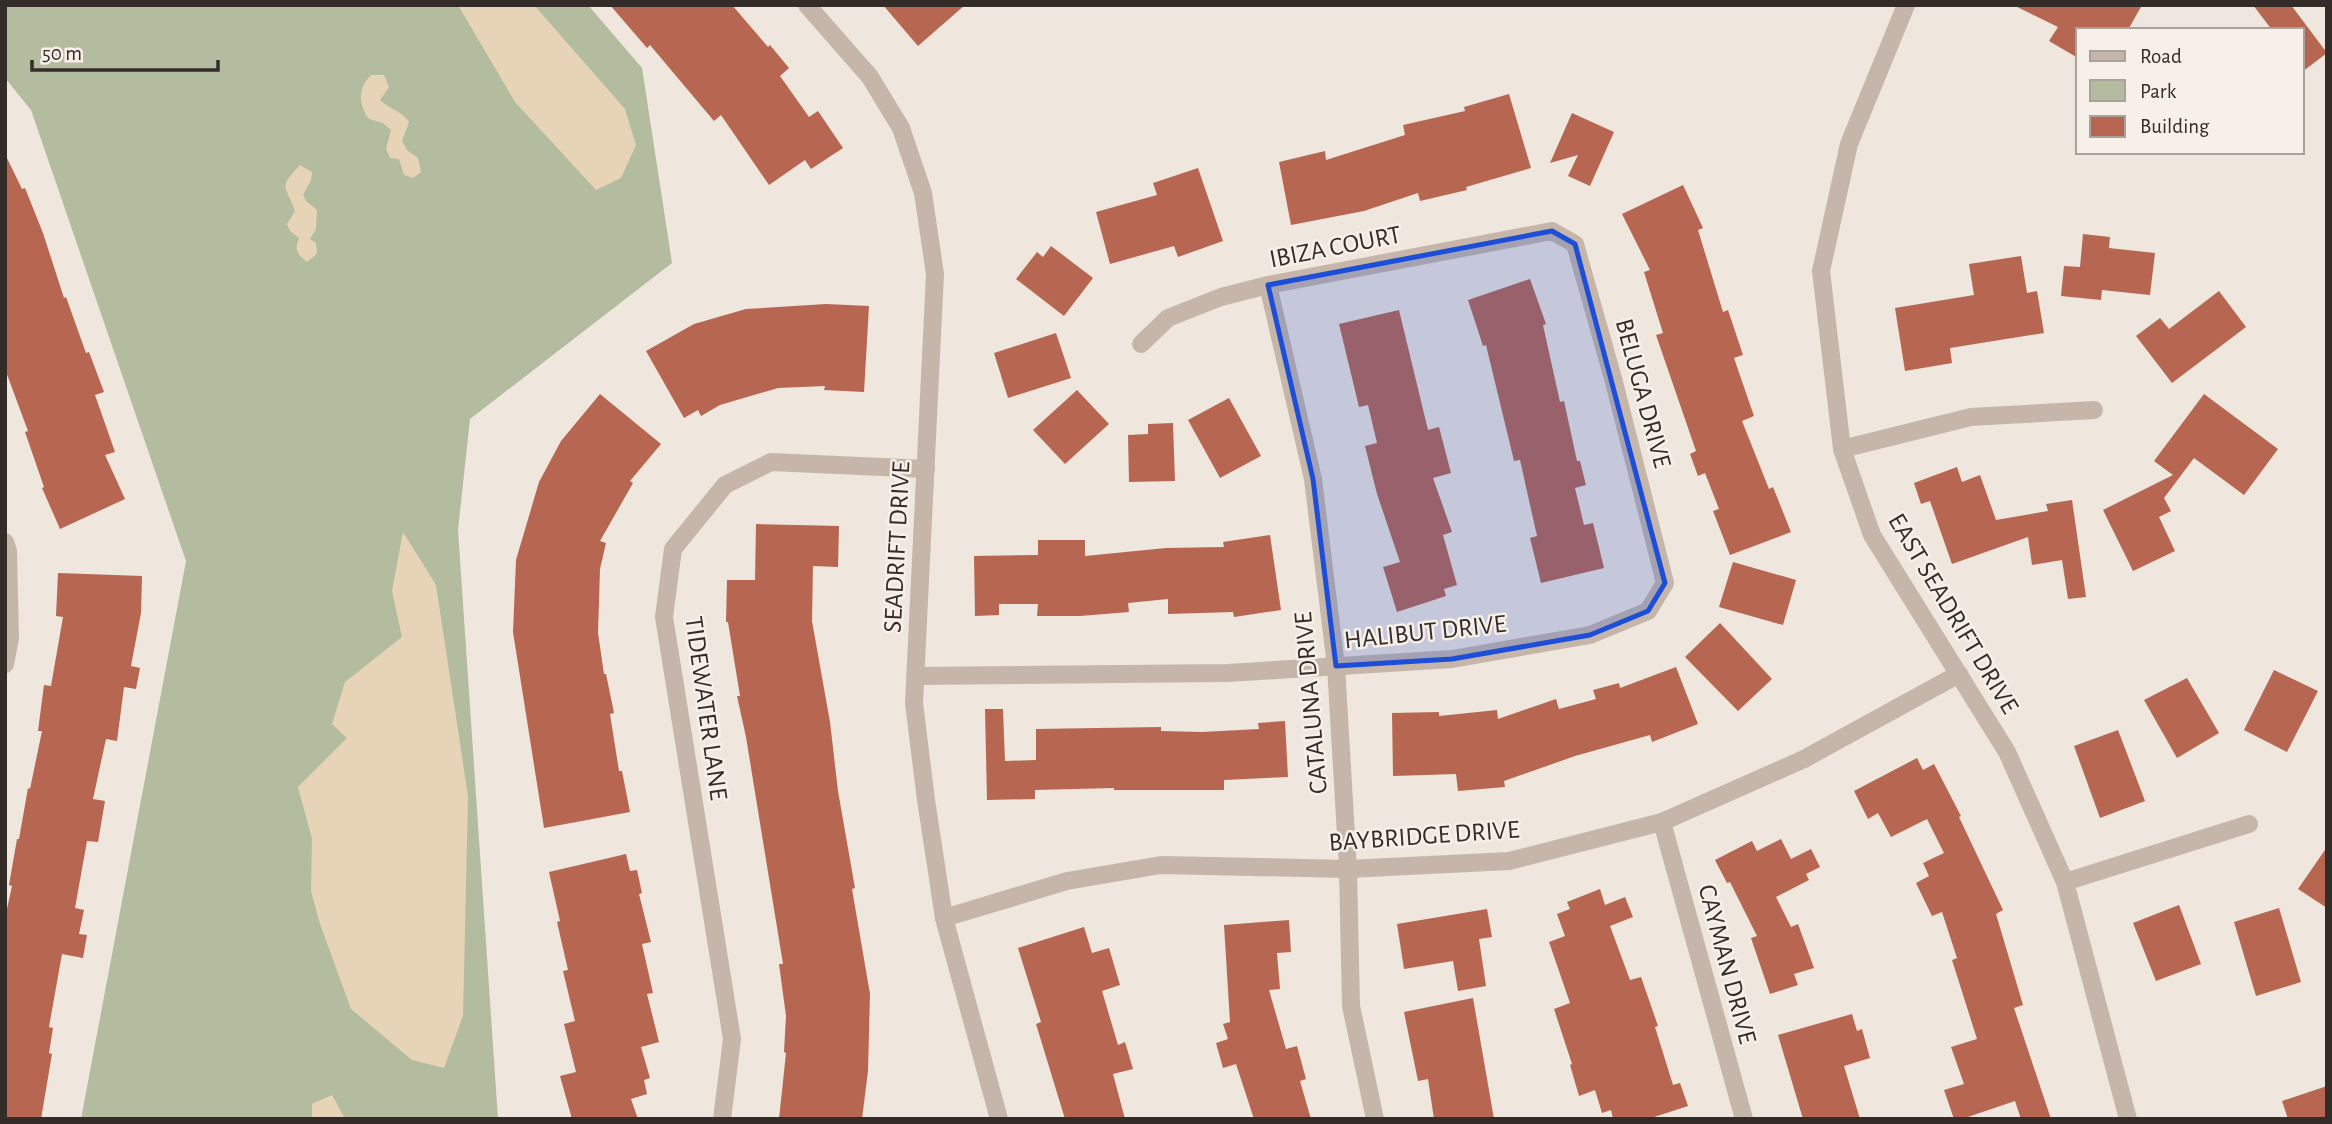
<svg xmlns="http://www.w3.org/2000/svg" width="2332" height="1124" font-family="'Alegreya Sans',sans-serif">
<rect width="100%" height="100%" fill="#efe6dd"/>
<path fill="#b4bc9f" d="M5,5H588L642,68L672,263L470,419L458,530L498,1119H81L186,561L31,110L5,78Z"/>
<g fill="#e7d4b7">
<path d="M458,5H534L625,109L636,145L621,178L596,190L515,102Z"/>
<path d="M371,75H384L389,87L380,100C389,109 402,111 409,122L402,141L407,150L418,158L421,172L413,178L404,175L399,159L390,158L386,149L391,130L383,123L369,119C359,105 357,89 371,75Z"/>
<path d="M300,165L312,172L311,180L303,195L306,201L317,210L316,229L310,239L316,243L317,254L307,262C297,254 294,250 299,238L290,231L287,224L295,211C286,185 277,189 300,165Z"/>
<path d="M403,532L436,585L468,796L463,1016L444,1068L412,1060L351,1009L320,924L311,891L312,839L298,787L347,738L332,724L345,682L402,637L392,591Z"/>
<path d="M332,1095L345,1119H312V1104Z"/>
</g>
<g fill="#b76652">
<path d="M610,5H732L768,47L770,45L789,68L780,76L809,117L818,111L843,148L811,169L805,160L769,185L721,115L714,121L650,45L647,48Z"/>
<path d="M883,5H965L918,46Z"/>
<path d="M2013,5H2142L2128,30H2078V58L2049,41L2058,27Z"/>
<path d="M2253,5H2291L2327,53L2302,72V30H2272Z"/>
<path d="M1509,94L1531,168L1466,187L1467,190L1420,201L1418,193L1364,211L1291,225L1279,162L1325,151L1326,160L1405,135L1403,125L1465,111L1464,107Z"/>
<path d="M1572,113L1614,132L1590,186L1568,176L1578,155L1550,163Z"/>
<path d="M5,154L22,189L25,188L43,233L64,298L66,297L86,353L89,352L104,392L95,395L115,452L105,455L125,499L60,529L42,488L44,487L25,432L28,431L5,369Z"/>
<path d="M1198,168L1223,241L1178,257L1174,246L1110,264L1096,212L1157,195L1153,183Z"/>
<path d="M1683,185L1703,228L1698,230L1723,312L1728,310L1743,355L1734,358L1754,416L1742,421L1769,489L1773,487L1791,532L1730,555L1713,511L1719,509L1705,473L1698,476L1690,454L1696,451L1656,335L1663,333L1644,272L1650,270L1622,214Z"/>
<path d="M2083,234L2110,237L2109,248L2155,253L2150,295L2102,290L2101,300L2061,296L2064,266L2080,267Z"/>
<path d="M1051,246L1093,278L1064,316L1016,279L1037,252L1043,257Z"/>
<path d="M2021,256L2027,293L2037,291L2044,333L1950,348L1952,363L1905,371L1895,308L1974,295L1969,264Z"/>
<path d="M1530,279L1546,324L1543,325L1560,402L1564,401L1577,461H1580L1586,485L1575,488L1584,525L1593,523L1604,568L1541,583L1530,538L1537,536L1520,460L1514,461L1486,345L1483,346L1468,300Z"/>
<path d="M2219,291L2246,327L2172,383L2136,336L2160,318L2169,329Z"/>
<path d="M826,304L869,306L864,392L824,390L825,386L778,388L720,405L701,416L698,410L684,418L646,351L694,324L746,309Z"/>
<path d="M1399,310L1428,430L1439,427L1451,473L1433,478L1452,532L1443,535L1457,585L1444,589L1446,596L1397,612L1383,567L1400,562L1377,494L1365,446L1377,443L1368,405L1359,407L1339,324Z"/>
<path d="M1056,333L1071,378L1008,398L994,353Z"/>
<path d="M1077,390L1109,424L1065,464L1033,430Z"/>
<path d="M600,394L661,444L630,481L633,483L600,541L606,543L600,569L598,633L604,674H606L614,713L610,714L619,771H622L630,812L544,828L513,632L516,560L539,482L561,441Z"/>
<path d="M2204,394L2278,449L2244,495L2194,458L2164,498L2171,511L2159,517L2175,551L2133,571L2103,510L2173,475L2154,461Z"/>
<path d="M1229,398L1261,456L1220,478L1188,420Z"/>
<path d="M1173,423L1175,481L1129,482L1128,435L1148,434V424Z"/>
<path d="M1957,467L1962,482L1980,475L1996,520L2048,511L2046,504L2072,500L2086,597L2068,599L2062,560L2032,565L2028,537L1952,564L1930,501L1921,504L1914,483Z"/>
<path d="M756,524L839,526L838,567L813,566L812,621L830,722L838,791L855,888L852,889L870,994L868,1071L862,1119H779L786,1053L784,1052L786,1016L779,964H783L746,737L737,696H740L728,622H726L727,580H755Z"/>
<path d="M1270,535L1281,610L1234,617L1233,612L1168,614V599L1128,603L1129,612L1080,616H1037L1038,604H999V615L975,616L974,556L1038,555V540H1085V556L1166,548L1224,547L1223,542Z"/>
<path d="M1733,562L1796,580L1783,625L1719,607Z"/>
<path d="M58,573L142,576L141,613L131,666L140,668L136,689L124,687L117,741L106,739L93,799L105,801L98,842L87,841L75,908L84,910L79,934L87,935L83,958L62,954L49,1027L53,1028L49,1053L52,1054L41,1119H5V918L12,886L9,885L17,839H19L28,788L30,789L42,731H38L44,685L51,686L63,617L56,616Z"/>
<path d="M1720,623L1772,679L1738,711L1685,657Z"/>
<path d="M1676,667L1698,724L1652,742L1650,735L1575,756L1504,781L1505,787L1458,791L1456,774L1393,776L1392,713L1439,712V716L1497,710L1498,719L1556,699L1559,709L1596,699L1593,690L1619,683L1620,688Z"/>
<path d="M2274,670L2318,691L2287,752L2244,730Z"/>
<path d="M2187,678L2219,733L2177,758L2144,700Z"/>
<path d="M985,709H1003L1005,761L1036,760V729L1161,727V731L1202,732L1259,729L1258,723L1285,721L1288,777L1224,780V790H1114V788L1035,790V799L987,800Z"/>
<path d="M2118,730L2145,801L2100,818L2074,746Z"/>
<path d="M1917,758L1923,770L1934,764L1961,816L1959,817L2003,910L1996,914L2023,1005L2014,1008L2051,1119H2021L2015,1101L1962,1119H1954L1944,1090L1964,1084L1951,1047L1977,1039L1952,960L1957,958L1942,912L1932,916L1916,883L1929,876L1923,863L1944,853L1927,819L1891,837L1878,813L1868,819L1854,791Z"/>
<path d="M1781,839L1791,859L1811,849L1820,867L1806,874L1809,880L1776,897L1791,927L1798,924L1814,968L1794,974L1798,985L1770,994L1751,938L1757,936L1730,882L1727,883L1715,860L1752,841L1757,851Z"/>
<path d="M2327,847V908L2298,889Z"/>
<path d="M626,854L630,871L637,870L642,893L639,894L651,942L642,944L653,993L647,994L659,1042L641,1047L650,1078L644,1080L647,1094L631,1099L638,1119H572L560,1076L576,1072L564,1024L575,1021L563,971L568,970L557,922L560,921L549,872Z"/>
<path d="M1600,889L1605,905L1625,897L1633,917L1610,926L1630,980L1641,977L1658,1026L1655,1027L1673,1085L1680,1083L1688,1106L1648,1119H1613L1611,1110L1602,1113L1595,1090L1579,1096L1570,1065L1572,1064L1554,1009L1570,1003L1549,942L1565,936L1557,914L1570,909L1567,902Z"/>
<path d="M2179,905L2201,964L2156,981L2133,923Z"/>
<path d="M2279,908L2301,982L2256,996L2234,922Z"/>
<path d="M1487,909L1492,937L1479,939L1486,986L1458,991L1453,961L1404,969L1397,924Z"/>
<path d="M1289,920L1291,952L1277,953L1280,989L1269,990L1286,1049L1297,1046L1306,1079L1300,1081L1311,1119H1254L1236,1064L1223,1068L1216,1043L1228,1039L1223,1024L1230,1022L1224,925Z"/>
<path d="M1084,927L1092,953L1109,948L1120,985L1102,991L1118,1045L1125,1042L1133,1069L1113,1074L1125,1119H1065L1036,1024L1041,1022L1018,948Z"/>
<path d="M1473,998L1494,1119H1434L1428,1079L1418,1081L1404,1012Z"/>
<path d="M1852,1014L1857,1031L1862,1029L1870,1058L1844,1066L1860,1119H1803L1778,1035Z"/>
<path d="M2327,1086V1119H2288L2282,1101Z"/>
</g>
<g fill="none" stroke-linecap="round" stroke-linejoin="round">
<g stroke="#c6b6aa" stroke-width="18">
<path d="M807,5L870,77L901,128L923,193L935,274L914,703L926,800L944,918L999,1119"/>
<path d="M1906,5L1849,144L1821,271L1842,449L1872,535L2007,752L2065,882L2128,1119"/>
<path d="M1268,285L1313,479L1336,666L1348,869L1351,1006L1375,1119"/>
<path d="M1842,449L1971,417L2094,410"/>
<path d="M5,542L8,551L10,638L5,664"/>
<path d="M916,676L1228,673L1452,659L1590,635L1648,611L1665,583L1614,382L1575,244L1552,231L1268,285L1221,297L1168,318L1141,344"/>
<path d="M1662,822L1744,1119"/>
<path d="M2065,882L2249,824"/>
<path d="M944,918L1067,881L1161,865L1348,869L1509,861L1662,822L1804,759L1959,674"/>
<path d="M722,1119L732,1039L664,617L673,549L725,485L771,462L926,469"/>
</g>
</g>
<path fill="#1d4ed8" fill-opacity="0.2" stroke="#1d4ed8" stroke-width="5" stroke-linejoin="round" d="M1552,231L1575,244L1665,583L1648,611L1590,635L1452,659L1336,666L1313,479L1268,285Z"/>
<g text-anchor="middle" stroke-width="5" stroke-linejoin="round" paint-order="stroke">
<g font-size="26" fill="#342c29" stroke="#f7f0e9">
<text transform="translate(1335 246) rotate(-11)" y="9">IBIZA COURT</text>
<text transform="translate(1644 393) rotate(75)" y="9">BELUGA DRIVE</text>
<text transform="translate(896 547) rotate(-87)" y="9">SEADRIFT DRIVE</text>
<text transform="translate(1954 613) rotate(59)" y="9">EAST SEADRIFT DRIVE</text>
<text transform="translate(1425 631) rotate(-6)" y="9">HALIBUT DRIVE</text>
<text transform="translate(1310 703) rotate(-95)" y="9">CATALUNA DRIVE</text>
<text transform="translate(707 708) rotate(82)" y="9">TIDEWATER LANE</text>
<text transform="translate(1424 835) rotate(-4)" y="9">BAYBRIDGE DRIVE</text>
<text transform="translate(1728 964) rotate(75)" y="9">CAYMAN DRIVE</text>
</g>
</g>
<rect width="2332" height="1124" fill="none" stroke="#342c29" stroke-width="14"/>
<rect x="2076" y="28" width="228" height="126" fill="#f7f0e9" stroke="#a9a29c" stroke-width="2"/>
<rect x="2090" y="51" width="35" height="10" fill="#c6b6aa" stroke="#a9a29c" stroke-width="2"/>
<text x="2140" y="63" font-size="21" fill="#342c29">Road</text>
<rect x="2090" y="80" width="35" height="21" fill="#b4bc9f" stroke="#a9a29c" stroke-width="2"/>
<text x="2140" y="98" font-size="21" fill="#342c29">Park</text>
<rect x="2090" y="116" width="35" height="21" fill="#b76652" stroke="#a9a29c" stroke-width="2"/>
<text x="2140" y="133" font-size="21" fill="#342c29">Building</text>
<path d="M32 60v10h186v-10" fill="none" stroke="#342c29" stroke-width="3.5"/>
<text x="42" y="60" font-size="21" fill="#342c29" stroke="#f7f0e9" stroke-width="5" paint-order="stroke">50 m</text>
</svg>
